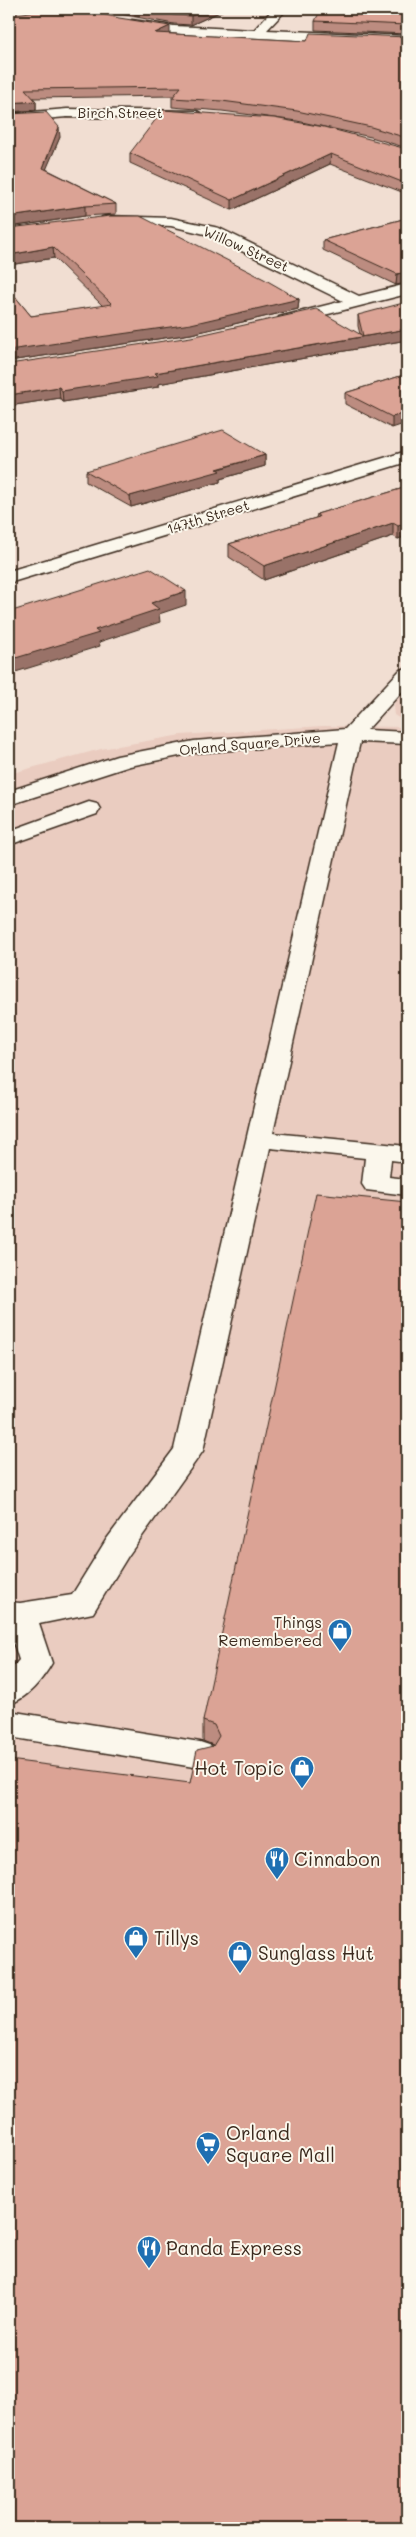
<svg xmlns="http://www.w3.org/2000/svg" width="416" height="2537" font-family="Mali,sans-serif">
<rect width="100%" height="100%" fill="#f1ded2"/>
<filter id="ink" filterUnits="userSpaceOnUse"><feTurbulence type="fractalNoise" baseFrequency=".02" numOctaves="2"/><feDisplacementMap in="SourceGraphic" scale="10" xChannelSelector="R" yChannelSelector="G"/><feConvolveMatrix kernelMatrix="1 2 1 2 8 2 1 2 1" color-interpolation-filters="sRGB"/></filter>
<g filter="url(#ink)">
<g fill="#eaccc0">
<path d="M407,683V723L394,715L393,707L400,690Z"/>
<path d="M323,726L407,727V2528H9V774L101,749L181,735Z"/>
</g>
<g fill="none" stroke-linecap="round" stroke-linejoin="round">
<defs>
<g id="minor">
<path d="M273,9H287L267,30L407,36V44C373,43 138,38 126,24L132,20L174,26L254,30Z"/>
<path d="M67,109L197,111L204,115L197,119L67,117L9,122V114Z"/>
<path d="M107,216L171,218L219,228L359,296L407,284V294L285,325L279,323L277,320L279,317L343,301L209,235L171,226L102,223L100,220L102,217Z"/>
<path d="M407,451V462L9,583V571Z"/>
<path d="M407,668V686L367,730L407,732V744L360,742L273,1133L407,1146V1162L391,1160L389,1177L407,1179V1195L366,1190L362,1184L365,1158L270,1148L203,1451L128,1556L93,1613L39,1624L52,1663C43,1679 27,1699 9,1704V1671L19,1660L9,1629V1602L20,1603L72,1595L106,1540L174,1449L339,742L194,753L130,766L9,805V791L117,756L194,741L345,729L400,670Z"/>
<path d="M89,802L97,804L100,809L97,814L9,845V831Z"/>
<path d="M9,1711L200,1742L212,1746L217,1755L212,1764L200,1768L9,1737Z"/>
</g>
</defs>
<use href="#minor" stroke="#3b2a1e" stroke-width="3"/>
<use href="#minor" fill="#fbf7ec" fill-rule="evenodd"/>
</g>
<g fill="#bc8c80" stroke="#3b2a1e">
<path d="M93,9H226L191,25L174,24Z"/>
<path d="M407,9V35V34L315,30V21Z"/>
<path d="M9,15L170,34L307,41L407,37V148L371,137L297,121L222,111L172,107V98L174,96L33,98L36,101V110L9,112Z"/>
<path d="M9,114L60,137L46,169L116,204V214L85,216L9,227Z"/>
<path d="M407,149V194L330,164L232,210L130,163V153Z"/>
<path d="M407,218L396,285L323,250V240Z"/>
<path d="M9,228L299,299L298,309L191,334L9,361V289L31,316L103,306L54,258L9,265Z"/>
<path d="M358,315L407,340L158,384V387L63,402L60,398L9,406V364L360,334L358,326Z"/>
<path d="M407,374L392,428L345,404V393Z"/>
<path d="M265,455V466L220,479V482L131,507L86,482V471Z"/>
<path d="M407,487V536L398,539L393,536L264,580L229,557V544L316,518L317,514Z"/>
<path d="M407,1202V2528L190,1783L213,1745L203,1741V1721Z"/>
</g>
<g fill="#997268" stroke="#3b2a1e">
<path d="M9,9H34L9,12Z"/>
<path d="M207,9H226L191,25V16Z"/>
<path d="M170,26V35L155,33Z"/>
<path d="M36,101V110L9,112V113V103Z"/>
<path d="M59,127L60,137L43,177V168Z"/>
<path d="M331,154L330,164L232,210V200Z"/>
<path d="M85,206V216L9,227V217Z"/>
<path d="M53,247L54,258L9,265V255Z"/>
<path d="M407,272V283L396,285L397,274Z"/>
<path d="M299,299L298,309L191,334L9,361V350Z"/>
<path d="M407,329V340L158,384V387L63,402L62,391L155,373Z"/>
<path d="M59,387L60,398L9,406V395Z"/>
<path d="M407,412V423L392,428V417Z"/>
<path d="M265,455V466L220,479V482L131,507L130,496Z"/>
<path d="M393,523V536L264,580V566Z"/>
<path d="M407,523V536L398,539V526Z"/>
<path d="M186,591V605L159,614L160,622L99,642L100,646L9,674V660L95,630L151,603Z"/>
</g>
<g fill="#dba395" stroke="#3b2a1e">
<path d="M51,9H80L119,18L170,26L155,33L307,41L310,33L407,37V138L371,127L297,111L222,101L172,98L181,87L25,89L36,101L9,103V15Z"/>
<path d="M139,9H207L191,16L174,15Z"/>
<path d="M321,9H407V25L315,21Z"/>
<path d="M163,110L274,118L324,127L407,149V184L331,154L232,200L130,153Z"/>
<path d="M46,112L59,127L43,168L116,204L85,206L9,217V114Z"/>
<path d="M110,216H140L264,279L299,299L191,324L9,350V289L31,316L112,304L53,247L9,255V228Z"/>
<path d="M407,218V272L397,274L323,240Z"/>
<path d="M407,302V329L155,373L158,376L62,391L59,387L9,395V364L191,337L316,309L363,336L358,315Z"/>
<path d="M407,374V412L392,417L345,393Z"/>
<path d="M223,430L265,455L217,469L220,471L130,496L86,471Z"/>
<path d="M407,487V523L398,526L393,523L264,566L229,544L319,517L317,514Z"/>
<path d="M150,568L186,591L151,603L159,609L95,630L99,633L9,660V612Z"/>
<path d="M316,1193L407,1202V2528H9V1760L190,1783L197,1750L213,1746L219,1736L214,1725L203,1721Z"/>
</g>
</g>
<defs>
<symbol id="shop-pin" viewBox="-11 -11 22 30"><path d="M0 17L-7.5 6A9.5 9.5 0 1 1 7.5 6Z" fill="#1f6fb2" stroke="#fbf7ec"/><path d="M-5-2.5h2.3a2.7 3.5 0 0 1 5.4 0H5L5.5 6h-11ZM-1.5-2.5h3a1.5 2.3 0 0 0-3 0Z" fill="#fff"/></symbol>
<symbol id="restaurant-pin" viewBox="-11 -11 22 30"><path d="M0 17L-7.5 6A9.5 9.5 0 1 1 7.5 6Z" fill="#1f6fb2" stroke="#fbf7ec"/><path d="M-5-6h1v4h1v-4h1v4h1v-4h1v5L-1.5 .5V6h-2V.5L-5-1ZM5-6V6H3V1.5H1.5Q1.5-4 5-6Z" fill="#fff"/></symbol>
<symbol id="supermarket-pin" viewBox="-11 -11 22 30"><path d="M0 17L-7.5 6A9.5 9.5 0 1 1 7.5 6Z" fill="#1f6fb2" stroke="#fbf7ec"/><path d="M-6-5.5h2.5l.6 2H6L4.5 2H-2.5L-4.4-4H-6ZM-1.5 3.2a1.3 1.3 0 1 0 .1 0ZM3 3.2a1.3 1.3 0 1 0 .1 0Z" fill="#fff"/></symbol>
</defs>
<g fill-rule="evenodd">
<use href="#shop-pin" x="326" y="1617" width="28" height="38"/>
<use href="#shop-pin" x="288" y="1754" width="28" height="38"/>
<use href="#restaurant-pin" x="263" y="1845" width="28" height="38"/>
<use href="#shop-pin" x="122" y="1924" width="28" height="38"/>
<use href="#shop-pin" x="226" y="1939" width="28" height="38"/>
<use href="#supermarket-pin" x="194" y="2130" width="28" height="38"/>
<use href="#restaurant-pin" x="135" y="2234" width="28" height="38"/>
</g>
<g text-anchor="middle" stroke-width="4" stroke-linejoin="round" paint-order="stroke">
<g font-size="14" fill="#3b2a1e" stroke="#fbf7ec">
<text x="120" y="118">Birch Street</text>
<text transform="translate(246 249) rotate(24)" y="5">Willow Street</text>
<text transform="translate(208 517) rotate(-17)" y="5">147th Street</text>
<text transform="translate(250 744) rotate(-5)" y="5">Orland Square Drive</text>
</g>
<g font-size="16" fill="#3b2a1e" stroke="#fbf7ec" text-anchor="end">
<text x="322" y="1628">Things<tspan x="322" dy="18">Remembered</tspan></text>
</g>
<g font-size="19" fill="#3b2a1e" stroke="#fbf7ec" text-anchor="start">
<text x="284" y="1775" text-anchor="end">Hot Topic</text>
<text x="294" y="1866">Cinnabon</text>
<text x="154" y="1945">Tillys</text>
<text x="258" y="1960">Sunglass Hut</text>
<text x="226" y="2140">Orland<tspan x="226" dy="22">Square Mall</tspan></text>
<text x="166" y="2255">Panda Express</text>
</g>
</g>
<rect width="416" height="2537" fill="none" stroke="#fbf7ec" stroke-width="30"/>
<rect x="15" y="15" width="386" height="2507" fill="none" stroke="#3b2a1e" stroke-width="2" filter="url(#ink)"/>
</svg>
